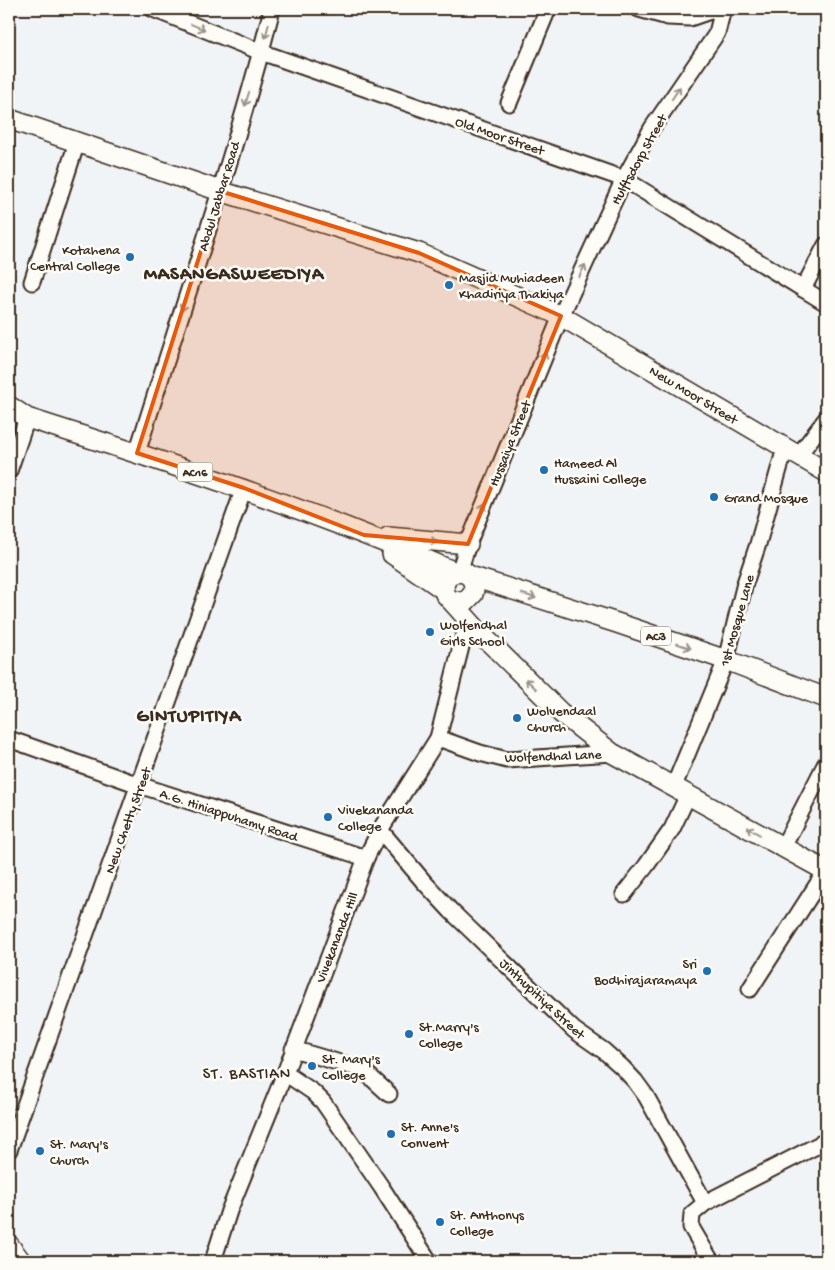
<svg xmlns="http://www.w3.org/2000/svg" width="835" height="1270" font-family="'Gochi Hand',sans-serif">
<rect width="100%" height="100%" fill="#f0f4f7"/>
<filter id="ink" filterUnits="userSpaceOnUse"><feTurbulence type="fractalNoise" baseFrequency=".02" numOctaves="2"/><feDisplacementMap in="SourceGraphic" scale="10" xChannelSelector="R" yChannelSelector="G"/><feConvolveMatrix kernelMatrix="1 2 1 2 8 2 1 2 1" color-interpolation-filters="sRGB"/></filter>
<g filter="url(#ink)">
<g fill="none" stroke-linecap="round" stroke-linejoin="round">
<defs>
<g id="minor">
<path d="M153,9L261,52L624,179L826,303"/>
<path d="M639,9L668,17L690,18L716,9"/>
<path d="M509,103L548,9"/>
<path d="M32,282L77,142"/>
<path d="M803,289L826,245"/>
<path d="M137,453C183,305 234,159 272,9"/>
<path d="M798,456L826,419"/>
<path d="M9,471L27,418"/>
<path d="M459,572L468,544L561,316L624,179L652,128L717,33L723,9"/>
<path d="M438,738L480,753L507,760L612,753"/>
<path d="M9,739L139,785L366,858"/>
<path d="M674,786L726,660L745,583L758,544L785,448"/>
<path d="M380,830L424,882L451,911L574,1030L604,1051L622,1067L635,1081L646,1096L705,1203"/>
<path d="M783,847L826,763"/>
<path d="M624,894L646,866L672,829L688,795"/>
<path d="M750,989L826,871"/>
<path d="M293,1049L357,1068L365,1072L389,1094"/>
<path d="M285,1073L313,1092L323,1102L382,1188L429,1261"/>
<path d="M9,1150L244,488"/>
<path d="M213,1261L229,1211L285,1073L366,858L380,830L438,738L468,619"/>
<path d="M711,1261L691,1227L692,1214L705,1203L826,1141"/>
</g>
<g id="major">
<path d="M9,119L220,191L419,253L561,316L826,472"/>
<path d="M9,406L27,418C172,464 316,511 455,572"/>
<path d="M388,537L468,544"/>
<path d="M392,554L444,590"/>
<path d="M470,576L617,623L726,660L826,698"/>
<path d="M452,601L462,602L466,601L473,594L474,590L473,580L466,573L455,572L448,576L444,585L445,594L481,634L561,713L612,753L826,871"/>
<path d="M9,1245L21,1261"/>
</g>
</defs>
<use href="#minor" stroke="#3b2a1e" stroke-width="19"/>
<use href="#major" stroke="#3b2a1e" stroke-width="22"/>
<use href="#minor" stroke="#fdfcf7" stroke-width="15"/>
<use href="#major" stroke="#fdfcf7" stroke-width="19"/>
</g>
<defs><path id="oneway-shaft" d="M-6 0H5M1.5-3L5.5 0L1.5 3" fill="none" stroke-width="1.6" stroke-linecap="round" stroke-linejoin="round" transform="scale(1.25)"/></defs>
<g stroke="#9c938a">
<use href="#oneway-shaft" transform="translate(198 27) rotate(22)"/>
<use href="#oneway-shaft" transform="translate(267 31) rotate(104)"/>
<use href="#oneway-shaft" transform="translate(676 93) rotate(-56)"/>
<use href="#oneway-shaft" transform="translate(247 99) rotate(107)"/>
<use href="#oneway-shaft" transform="translate(582 271) rotate(-65)"/>
<use href="#oneway-shaft" transform="translate(184 304) rotate(108)"/>
<use href="#oneway-shaft" transform="translate(543 359) rotate(-68)"/>
<use href="#oneway-shaft" transform="translate(482 510) rotate(-68)"/>
<use href="#oneway-shaft" transform="translate(430 541) rotate(5)"/>
<use href="#oneway-shaft" transform="translate(529 596) rotate(17)"/>
<use href="#oneway-shaft" transform="translate(684 646) rotate(19)"/>
<use href="#oneway-shaft" transform="translate(531 684) rotate(-136)"/>
<use href="#oneway-shaft" transform="translate(753 831) rotate(-151)"/>
</g>
</g>
<path fill="#e8590c" fill-opacity="0.2" stroke="#e8590c" stroke-width="4" stroke-linejoin="round" d="M220,191L419,253L561,316L468,544L364,535L244,488L137,453Z"/>
<g fill="#1f6fb2" stroke="#fdfcf7" stroke-width="2">
<circle cx="130" cy="257" r="5"/>
<circle cx="449" cy="285" r="5"/>
<circle cx="544" cy="470" r="5"/>
<circle cx="714" cy="497" r="5"/>
<circle cx="430" cy="632" r="5"/>
<circle cx="517" cy="718" r="5"/>
<circle cx="328" cy="817" r="5"/>
<circle cx="707" cy="971" r="5"/>
<circle cx="409" cy="1034" r="5"/>
<circle cx="312" cy="1066" r="5"/>
<circle cx="391" cy="1134" r="5"/>
<circle cx="40" cy="1151" r="5"/>
<circle cx="440" cy="1222" r="5"/>
</g>
<g text-anchor="middle" stroke-width="5" stroke-linejoin="round" paint-order="stroke">
<g fill="#fdfcf7" stroke="#75695f" stroke-width="1">
<rect x="177.5" y="462.5" width="35" height="19" rx="4"/>
<rect x="641" y="626.5" width="30" height="19" rx="4"/>
</g>
<g font-size="12" font-weight="bold" fill="#3b2a1e">
<text x="195" y="476">AC16</text>
<text x="656" y="640">AC3</text>
</g>
<g font-size="14" fill="#3b2a1e" stroke="#fdfcf7">
<text transform="translate(500 135) rotate(19)" y="5">Old Moor Street</text>
<text transform="translate(638 159) rotate(-61)" y="5">Hulftsdorp Street</text>
<text transform="translate(218 196) rotate(-73)" y="5">Abdul Jabbar Road</text>
<text transform="translate(694 394) rotate(31)" y="5">New Moor Street</text>
<text transform="translate(509 443) rotate(-68)" y="5">Hussaiya Street</text>
<text transform="translate(736 620) rotate(-74)" y="5">1st Mosque Lane</text>
<text transform="translate(553 755) rotate(-2)" y="5">Wolfendhal Lane</text>
<text transform="translate(229 814) rotate(18)" y="5">A.G. Hiniappuhamy Road</text>
<text transform="translate(127 820) rotate(-70)" y="5">New Chetty Street</text>
<text transform="translate(336 937) rotate(-69)" y="5">Vivekananda Hill</text>
<text transform="translate(543 998) rotate(43)" y="5">Jinthupitiya Street</text>
</g>
<g font-size="14" fill="#3b2a1e" stroke="#fdfcf7" text-anchor="start">
<text x="120" y="254" text-anchor="end">Kotahena<tspan x="120" dy="16">Central College</tspan></text>
<text x="459" y="282">Masjid Muhiadeen<tspan x="459" dy="16">Khadiriya Thakiya</tspan></text>
<text x="554" y="467">Hameed Al<tspan x="554" dy="16">Hussaini College</tspan></text>
<text x="724" y="502">Grand Mosque</text>
<text x="440" y="629">Wolfendhal<tspan x="440" dy="16">Girls School</tspan></text>
<text x="527" y="715">Wolvendaal<tspan x="527" dy="16">Church</tspan></text>
<text x="338" y="814">Vivekananda<tspan x="338" dy="16">College</tspan></text>
<text x="697" y="968" text-anchor="end">Sri<tspan x="697" dy="16">Bodhirajaramaya</tspan></text>
<text x="419" y="1031">St.Marry's<tspan x="419" dy="16">College</tspan></text>
<text x="322" y="1063">St. Mary's<tspan x="322" dy="16">College</tspan></text>
<text x="401" y="1131">St. Anne's<tspan x="401" dy="16">Convent</tspan></text>
<text x="50" y="1148">St. Mary's<tspan x="50" dy="16">Church</tspan></text>
<text x="450" y="1219">St. Anthonys<tspan x="450" dy="16">College</tspan></text>
</g>
<g font-size="16" letter-spacing="1" fill="#3b2a1e" stroke="#fdfcf7">
<text x="247" y="1078">ST. BASTIAN</text>
</g>
<g font-size="19" font-weight="bold" letter-spacing="1" fill="#3b2a1e" stroke="#fdfcf7">
<text x="234" y="279">MASANGASWEEDIYA</text>
<text x="189" y="721">GINTUPITIYA</text>
</g>
</g>
<rect width="835" height="1270" fill="none" stroke="#fdfcf7" stroke-width="30"/>
<rect x="15" y="15" width="805" height="1240" fill="none" stroke="#3b2a1e" stroke-width="2" filter="url(#ink)"/>
</svg>
